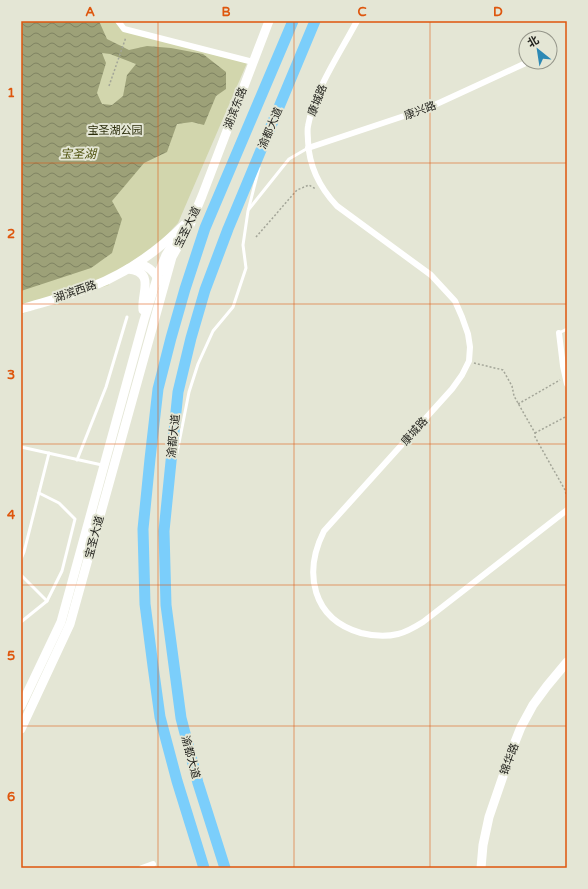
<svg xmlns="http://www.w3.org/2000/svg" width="588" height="889" font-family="'Varela Round','Noto Sans SC',sans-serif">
<defs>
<pattern id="water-waves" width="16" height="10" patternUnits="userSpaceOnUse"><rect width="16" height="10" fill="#9da178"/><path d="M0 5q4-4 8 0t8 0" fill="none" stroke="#7f8362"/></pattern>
</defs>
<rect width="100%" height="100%" fill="#e4e6d5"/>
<path fill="#d2d6ad" d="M21,21H115L123,31L247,63L178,223L158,244L108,278L109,285L21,314Z"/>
<path fill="url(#water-waves)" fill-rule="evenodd" d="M21,21H99L107,39L129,50L147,46L171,48L203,54L226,72V89L216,96L204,125L192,122L177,124L167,152L144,163L112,201L122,219L112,253L91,268L21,291ZM102,53L110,54L136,64L127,75L123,96L112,105L102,104L97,93L106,63Z"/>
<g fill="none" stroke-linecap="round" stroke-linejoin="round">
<g stroke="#a3a598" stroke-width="1.5" stroke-dasharray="2 2" stroke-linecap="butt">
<path d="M109,86L126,37"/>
<path d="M256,237L297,190L309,185L316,189"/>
<path d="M474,363L503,370L512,386L514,396L535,433V437L565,490L567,498"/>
<path d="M518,404L560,380"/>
<path d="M535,433L567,416"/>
</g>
<g stroke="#fff" stroke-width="3">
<path d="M249,209L289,159L308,148"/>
<path d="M559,333L567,329"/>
<path d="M21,447L102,465"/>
<path d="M177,453L189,392L198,364L213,331L233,307L246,268L243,245L248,211L259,168"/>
<path d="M77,460L106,387L127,317"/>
<path d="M21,559L24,552L49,453"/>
<path d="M21,575L47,601"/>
<path d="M21,622L47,601L62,571L75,519L59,503L39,493"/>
</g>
<g stroke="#fff" stroke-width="6">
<path d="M118,21L124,29L253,62"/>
<path d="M357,21C340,53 314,91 308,126C307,131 308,136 308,141C309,167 320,188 337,206L431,275L455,301L462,317L468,334L470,347L469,361L462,375L452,389L324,531C303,573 312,619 361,633C373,636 386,637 398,634C407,632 415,627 423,622L567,510"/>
<path d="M550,52L552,51"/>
<path d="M308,148L428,108L528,62"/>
<path d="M559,333L563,366L567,384"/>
<path d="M142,868L153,864"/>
</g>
<g stroke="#fff" stroke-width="9">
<path d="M137,264C148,265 154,271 159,281"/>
<path d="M128,269C156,272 141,293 143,310"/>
<path d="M21,309C44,302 69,296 91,287C127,273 158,251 185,224"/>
<path d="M21,706L61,622L144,320L158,275L166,255L177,237"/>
<path d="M21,729L70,624L172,257L190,225L202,196L269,21"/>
<path d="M481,868L483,845L489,817L513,747L521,727L533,705L547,686L567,662"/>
</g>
<g stroke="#7bcefb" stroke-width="11">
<path d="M204,868L177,781L160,717L153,666L145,604L143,529L150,459L158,389L171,338L185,289L205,228L293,21"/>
<path d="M225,868L198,783L181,718L166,605L164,531L178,392L191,338L205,290L228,229L315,21"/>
</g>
</g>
<path fill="none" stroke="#de560d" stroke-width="1" stroke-opacity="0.55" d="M158,21V868M294,21V868M430,21V868M21,163H567M21,304H567M21,444H567M21,585H567M21,726H567"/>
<g text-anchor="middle" stroke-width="4" stroke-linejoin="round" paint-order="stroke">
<g font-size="11" fill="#1f1f1a" stroke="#e4e6d5">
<text transform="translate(317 100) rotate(-68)" y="4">康城路</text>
<text transform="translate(235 108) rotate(-69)" y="4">湖滨东路</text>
<text transform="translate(420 110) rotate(-20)" y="4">康兴路</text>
<text transform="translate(270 128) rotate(-67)" y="4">渝都大道</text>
<text transform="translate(187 227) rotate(-64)" y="4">宝圣大道</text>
<text transform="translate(75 291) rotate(-19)" y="4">湖滨西路</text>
<text transform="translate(414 431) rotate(-48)" y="4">康城路</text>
<text transform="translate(173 436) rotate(-84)" y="4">渝都大道</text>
<text transform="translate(94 537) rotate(-75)" y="4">宝圣大道</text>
<text transform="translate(191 757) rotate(75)" y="4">渝都大道</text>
<text transform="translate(509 759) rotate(-70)" y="4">锦华路</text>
</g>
<g font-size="11" fill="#2a2c0a" stroke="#e4e6d5">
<text x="115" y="134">宝圣湖公园</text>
</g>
<g font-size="12" font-style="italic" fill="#4d500b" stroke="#e4e6d5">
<text x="78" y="158">宝圣湖</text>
</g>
</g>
<rect width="588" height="889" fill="none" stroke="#e4e6d5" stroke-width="44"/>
<g transform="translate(538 50) rotate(330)"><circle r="19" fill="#e4e6d5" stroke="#95968a"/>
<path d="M0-3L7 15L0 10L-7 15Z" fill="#2c89b5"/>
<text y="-6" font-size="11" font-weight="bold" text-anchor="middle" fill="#1f1f1a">北</text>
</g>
<rect x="22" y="22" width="544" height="845" fill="none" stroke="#de560d" stroke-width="1.5"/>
<g font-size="13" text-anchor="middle" font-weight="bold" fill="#de560d">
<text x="90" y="16">A</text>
<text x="226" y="16">B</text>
<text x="362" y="16">C</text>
<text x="498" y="16">D</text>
<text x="11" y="97">1</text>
<text x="11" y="238">2</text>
<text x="11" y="379">3</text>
<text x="11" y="519">4</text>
<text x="11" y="660">5</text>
<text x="11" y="801">6</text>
</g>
</svg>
